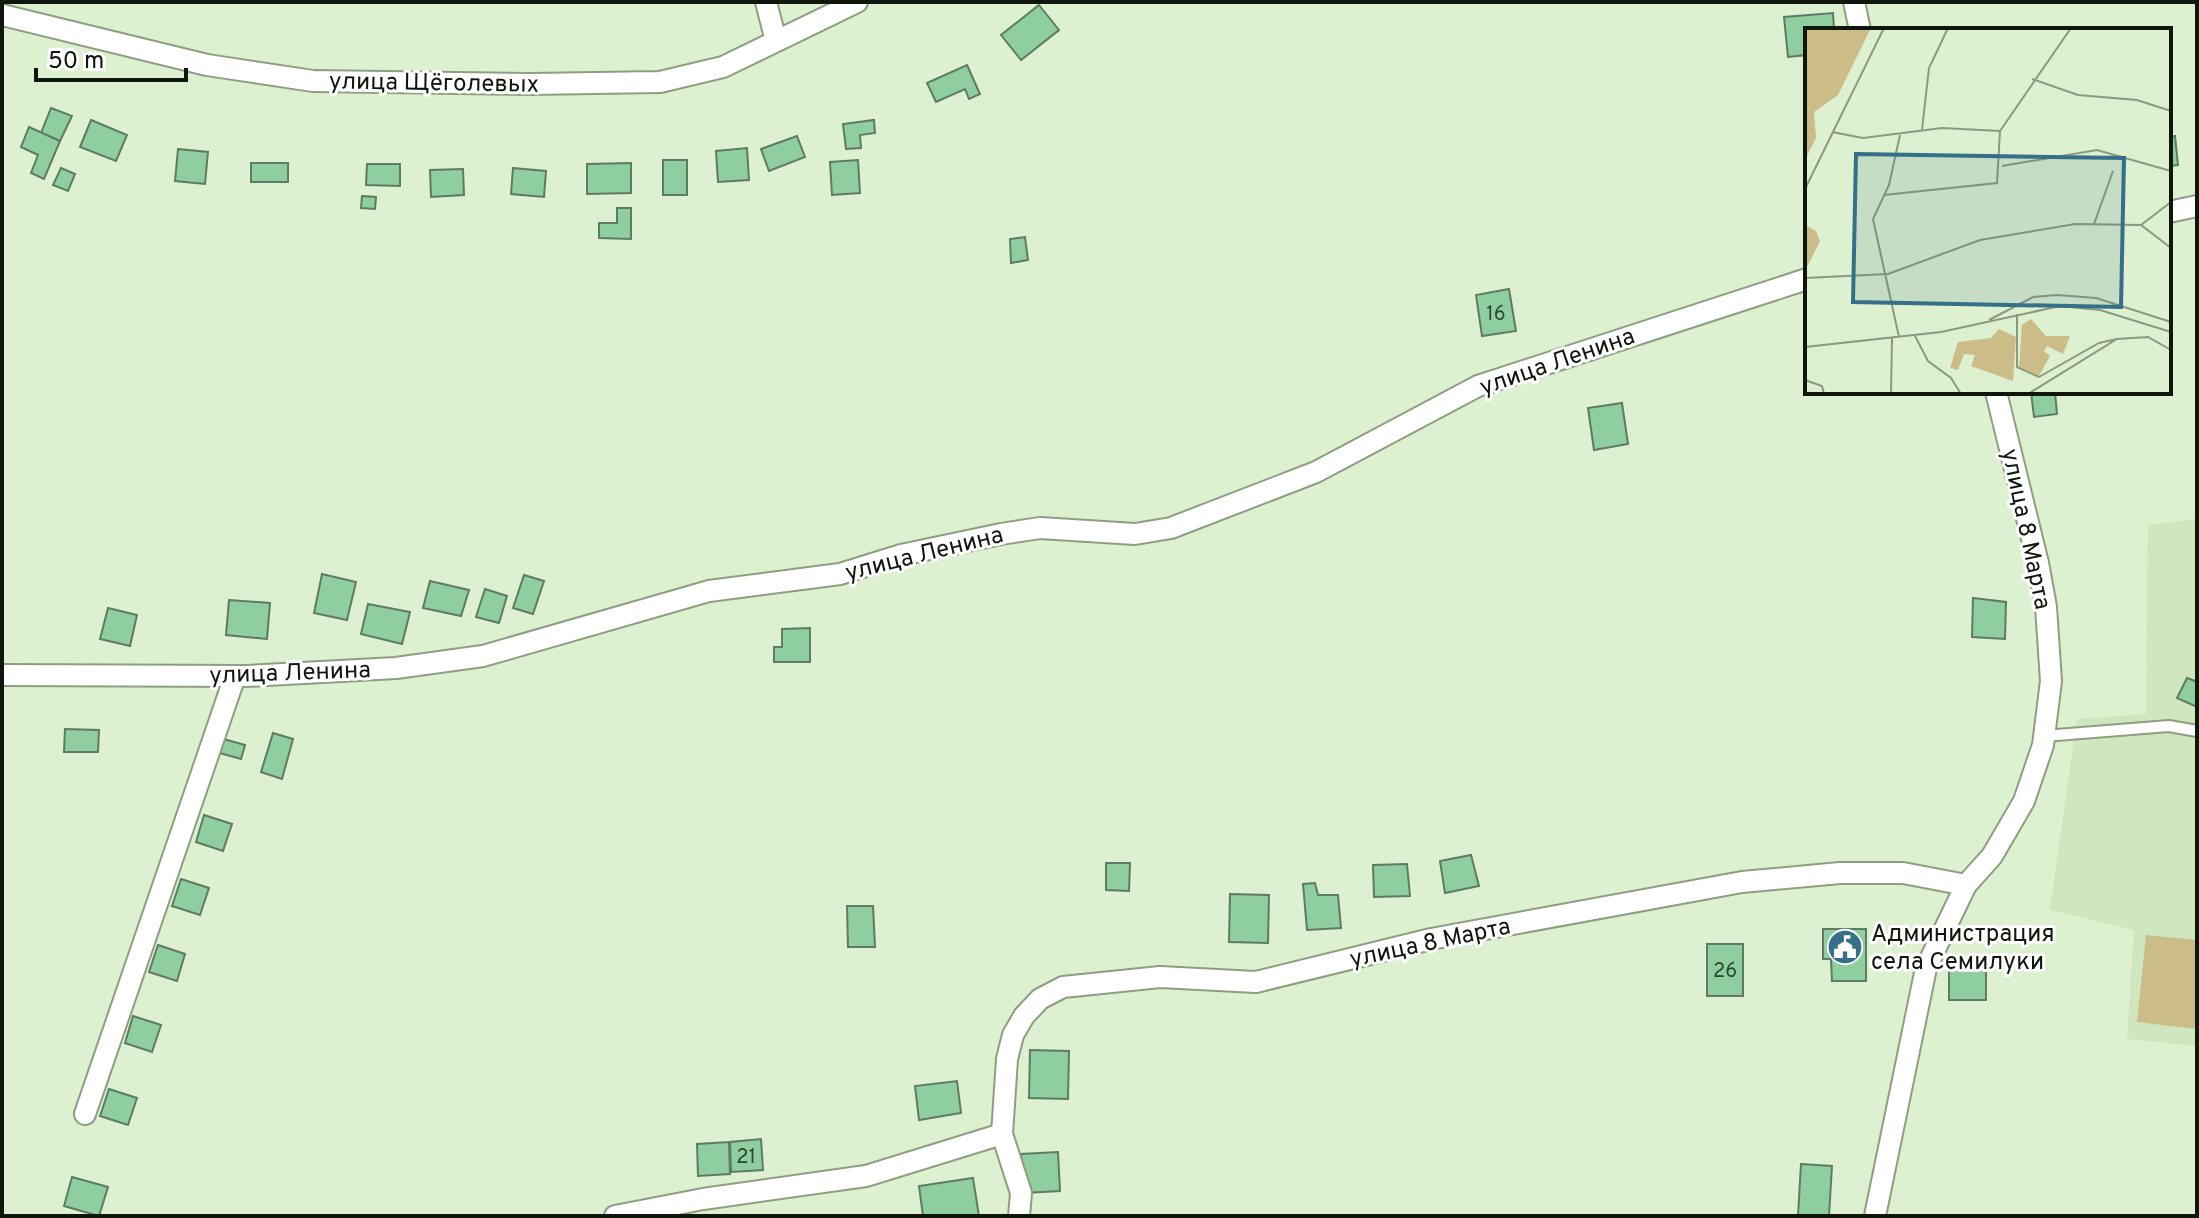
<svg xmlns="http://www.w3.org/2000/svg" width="2199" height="1218" font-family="Overpass,sans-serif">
<rect width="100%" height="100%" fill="#ddf0cf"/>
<path fill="#cfe6bf" d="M2197,519V1046L2127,1039L2134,930L2050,910L2077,719L2146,714L2148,525Z"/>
<path fill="#cbbc88" d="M2146,935L2197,940V1029L2137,1022Z"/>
<g fill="#8fce9f" stroke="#5e7b65" stroke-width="2">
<path d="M1039,5L1059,30L1021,60L1001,35Z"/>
<path d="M1833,13L1834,30H1807V55L1788,57L1784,17Z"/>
<path d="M967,65L980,94L969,99L965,89L936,102L927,83Z"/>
<path d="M51,108L72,116L60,141L41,133Z"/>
<path d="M91,120L127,135L116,161L80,147Z"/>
<path d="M874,120L875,133L860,135L861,148L846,149L843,124Z"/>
<path d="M29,127L60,141L44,179L31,173L38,155L21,147Z"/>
<path d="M797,136L805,157L769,171L761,149Z"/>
<path d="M2175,136L2178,165L2169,166V137Z"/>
<path d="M747,148L749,180L718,182L716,151Z"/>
<path d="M178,149L208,152L205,184L175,181Z"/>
<rect x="663" y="160" width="24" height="35"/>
<path d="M858,160L860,193L832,195L830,162Z"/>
<rect x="251" y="163" width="37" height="19"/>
<path d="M631,163V193L587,194V164Z"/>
<path d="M367,164H400V186L366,185Z"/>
<path d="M61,168L75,174L68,191L53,185Z"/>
<path d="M513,168L546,171L544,197L511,194Z"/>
<path d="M463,169L464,195L431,197L430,170Z"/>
<path d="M362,196L376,197L375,209L361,208Z"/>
<path d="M617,208H631V239L599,238V223H617Z"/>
<path d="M1025,237L1028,260L1011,263L1010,239Z"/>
<path d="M1509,289L1516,331L1482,336L1476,295Z"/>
<path d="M2031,392H2055L2057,414L2034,417Z"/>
<path d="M1622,403L1628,444L1594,450L1588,408Z"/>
<path d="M322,574L356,582L347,620L314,613Z"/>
<path d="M524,575L544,581L533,614L513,608Z"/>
<path d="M430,581L469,590L461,616L423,608Z"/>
<path d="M485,589L507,596L499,623L476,617Z"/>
<path d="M1973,598L2006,602L2005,639L1972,637Z"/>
<path d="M229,600L270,603L267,639L226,635Z"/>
<path d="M368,604L410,612L402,644L361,634Z"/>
<path d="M108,608L137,615L130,646L100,639Z"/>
<path d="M810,628V662H774V647H782V629Z"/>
<path d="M2187,678L2195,681L2197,678V707L2177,698Z"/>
<path d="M65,729L99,730L98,752H64Z"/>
<path d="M273,733L293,739L282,779L261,772Z"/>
<path d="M220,738L245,745L241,759L216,752Z"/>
<path d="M204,815L232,824L223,851L196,842Z"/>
<path d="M1471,855L1479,886L1445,893L1440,861Z"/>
<path d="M1106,863H1130L1129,891L1106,890Z"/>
<path d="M1407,864L1410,896L1374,897L1373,865Z"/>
<path d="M181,879L209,888L200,915L172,906Z"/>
<path d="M1315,883L1318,895H1338L1341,928L1307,930L1303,884Z"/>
<path d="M1230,894L1269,895L1268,943L1229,942Z"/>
<path d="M847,906H873L875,947H848Z"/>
<path d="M1823,929H1866V981H1832L1831,959H1823Z"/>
<rect x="1707" y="944" width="36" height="52"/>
<path d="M158,945L185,954L177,981L149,972Z"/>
<rect x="1949" y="969" width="37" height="31"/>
<path d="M133,1016L161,1025L152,1052L125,1043Z"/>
<path d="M1030,1050L1069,1051L1068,1099L1029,1098Z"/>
<path d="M957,1081L961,1113L919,1120L915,1086Z"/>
<path d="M109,1089L137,1098L128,1125L100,1116Z"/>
<path d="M761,1139L763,1170L731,1172L730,1142Z"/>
<path d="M729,1142L730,1174L698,1176L697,1144Z"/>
<path d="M1058,1152L1060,1191L1024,1193L1021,1154Z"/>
<path d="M1801,1164L1832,1166L1829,1216H1798Z"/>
<path d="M72,1177L108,1187L99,1216L64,1206Z"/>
<path d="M973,1178L979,1216H923L919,1186Z"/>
</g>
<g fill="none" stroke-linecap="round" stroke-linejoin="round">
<defs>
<path id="lane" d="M2044,736L2169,726L2197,731"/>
<g id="street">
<path d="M766,2L776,41"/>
<path d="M1854,2L1860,30"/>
<path d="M2,15L207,65L313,81L531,84L660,82L723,67L857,2"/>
<path d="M2169,212L2197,206"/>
<path d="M2,675L247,676L396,668L483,656L709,591L840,574L901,555L1001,534L1040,528L1135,534L1171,528L1316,472L1478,386L1807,279"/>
<path d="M85,1114L235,676"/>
<path d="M615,1216L703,1199L866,1176L1002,1134"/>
<path d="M1019,1216L1021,1193L1002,1134L1007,1059L1013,1035L1024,1016L1040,999L1063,987L1160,977L1256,982L1431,939L1742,882L1840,873H1903L1966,885"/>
<path d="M1875,1216L1926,968L1966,885L1992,856L2024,801L2043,745L2051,681L2046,607L2038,563L1996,392"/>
</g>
</defs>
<use href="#lane" stroke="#8e9f81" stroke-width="14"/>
<use href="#street" stroke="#8e9f81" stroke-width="24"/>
<use href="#lane" stroke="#fff" stroke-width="10"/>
<use href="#street" stroke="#fff" stroke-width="20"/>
</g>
<defs>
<symbol id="civic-disc" viewBox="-11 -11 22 22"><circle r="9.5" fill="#356f88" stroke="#fff"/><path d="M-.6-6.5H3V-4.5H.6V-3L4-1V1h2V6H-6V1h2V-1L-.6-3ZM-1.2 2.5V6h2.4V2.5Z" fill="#fff"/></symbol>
</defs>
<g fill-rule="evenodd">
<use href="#civic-disc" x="1825" y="927" width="40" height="40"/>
</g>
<g text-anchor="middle" stroke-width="6" stroke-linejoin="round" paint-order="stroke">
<g font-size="20" fill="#2f4430">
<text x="1496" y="320">16</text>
<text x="1725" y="977">26</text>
<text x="746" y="1163">21</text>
</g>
<g font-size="24" fill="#0f160b" stroke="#fff">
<text transform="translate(434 82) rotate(1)" y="8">улица Щёголевых</text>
<text transform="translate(1557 361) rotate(-19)" y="8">улица Ленина</text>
<text transform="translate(2027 529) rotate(78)" y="8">улица 8 Марта</text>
<text transform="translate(924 553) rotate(-14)" y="8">улица Ленина</text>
<text transform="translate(290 672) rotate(-2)" y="8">улица Ленина</text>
<text transform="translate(1430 942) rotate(-12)" y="8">улица 8 Марта</text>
</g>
<g font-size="24" fill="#0f160b" stroke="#fff" text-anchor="start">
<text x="1871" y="941">Администрация<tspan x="1871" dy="28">села Семилуки</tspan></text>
</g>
</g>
<g transform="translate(1805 28)">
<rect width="366" height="366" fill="#ddf0cf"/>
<path d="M0,0H66L33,67L9,84L11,110L0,132ZM0,197L11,203L15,213L0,243ZM226,291L241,308H265L258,326L242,318L239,323L245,328L234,348L214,339L217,297ZM194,301L211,309L208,353L166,338L170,327L159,326L153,342L145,340L153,314L186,310Z" fill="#cbbc88"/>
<path fill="none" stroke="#8b9981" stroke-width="2" d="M227,51L273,67L332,72L366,83M117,102L124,40L143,0M195,103L266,0M27,104L58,110L137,100L195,103M197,138L292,122L366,143M0,161L79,0M79,167L192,155L195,103M289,196L308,143M336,197L366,174M0,250L83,246L175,212L270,196L336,197L366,220M212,286V339L234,349L294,315L312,311M184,292L228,269L252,267L291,270L366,294M110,308L123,333L146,350L156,366M94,309L68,191L84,157L95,107M0,319L136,304L255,278L295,282L366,304M0,352L17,358L19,366M86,366L87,310M223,366L312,311L343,309L366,322"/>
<path fill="#356f88" fill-opacity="0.15" stroke="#356f88" stroke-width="4" d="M51,126L319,130L316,279L48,274Z"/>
<rect width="366" height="366" fill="none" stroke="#0f160b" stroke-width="4"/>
</g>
<rect width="2199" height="1218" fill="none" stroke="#0f160b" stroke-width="8"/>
<path d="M36 68v12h150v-12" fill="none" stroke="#0f160b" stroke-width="4"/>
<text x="48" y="68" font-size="24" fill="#0f160b" stroke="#ffffff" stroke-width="6" paint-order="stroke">50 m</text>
</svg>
